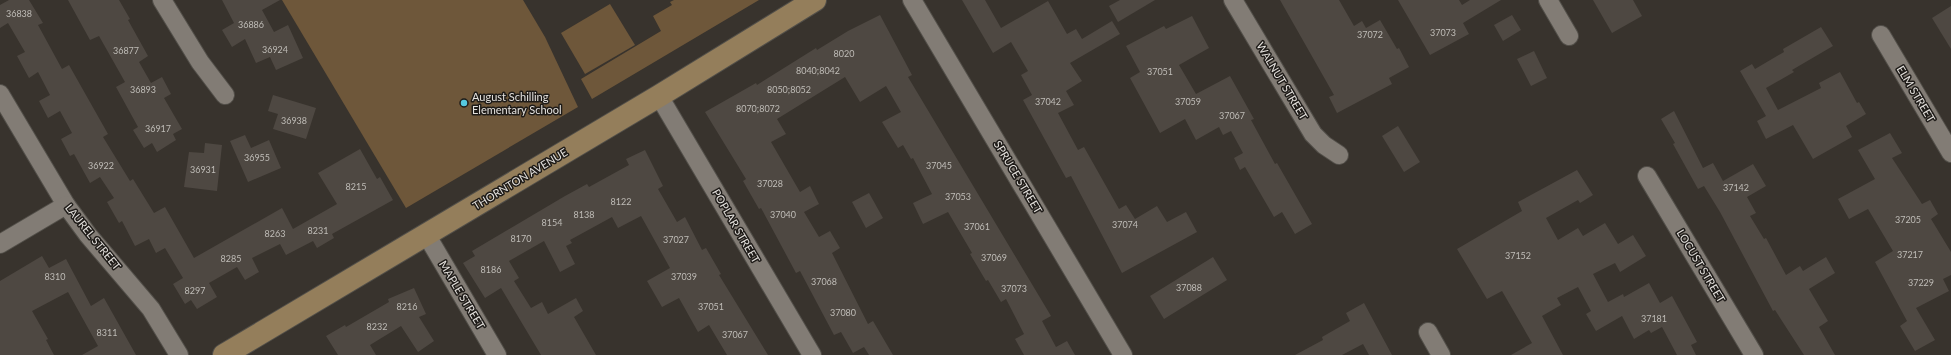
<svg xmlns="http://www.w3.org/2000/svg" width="1951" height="355" font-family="Lato,sans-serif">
<rect width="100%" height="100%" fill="#38332d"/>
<g fill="#6e573a">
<path d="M282,0H523L545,37L578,107L406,208Z"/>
<path d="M674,0H759L592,99L581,79L661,31L653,16L672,5L670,2Z"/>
<path d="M610,4L635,45L585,74L561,33Z"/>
</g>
<g fill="#4e4842">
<path d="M9,0H29L43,23L38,25L62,69L69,65L108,134L103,137L130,181L133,179L154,213L165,207L194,258L282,208L293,229L337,204L318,173L360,149L377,179L380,177L393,200L332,234L334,238L317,248L313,241L286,255L280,244L252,258L259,272L245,280L237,267L209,283L217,297L197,309L191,300L185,304L173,284L183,278L165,248L156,253L149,239L135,246L122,221L119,223L107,202L114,198L100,177L90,183L74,154L70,156L61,139L72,133L60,111L48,118L39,101L50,95L38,72L29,78L17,56L25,52L8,23L0,28V5Z"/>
<path d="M68,0H119L130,19L128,20L148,56L139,62L151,83L162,77L171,94L164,98L182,129L173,134L176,140L157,152L152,143L144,148L133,130L138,127L116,87L125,82L99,36L90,40Z"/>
<path d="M222,0H280L262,10L274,32L288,25L303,58L276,70L270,57L256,63L245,39L232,47L222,30L234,23Z"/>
<path d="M962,0H985L1001,28L1048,1L1067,34L1076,29L1082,39L1112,21L1120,34L1070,63L1082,81L1066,91L1074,105L1058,113L1078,150L1084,147L1119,209L1126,205L1135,219L1157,206L1167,222L1186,212L1197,232L1122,273L1071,176L1066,178L1023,100L1032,95L1021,75L1028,71L1011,42L993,53Z"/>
<path d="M1120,0H1155L1118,22L1109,6Z"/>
<path d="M1280,0H1339L1354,26L1362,21L1366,28L1380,20L1397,49L1399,48L1409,67L1389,78L1392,84L1337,113L1329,97L1334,95Z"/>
<path d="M1398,0H1459L1462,5L1470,0H1501L1463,23L1469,34L1430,55Z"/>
<path d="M1593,0H1633L1642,16L1612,33Z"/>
<path d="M1951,6V49L1932,18Z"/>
<path d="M880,15L912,75L908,77L1051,316L1042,321L1056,347L1067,341L1075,355H1024L1015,339L1024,334L1006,299L1001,302L988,280L986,281L970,254L972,253L948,212L923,224L913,203L932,194L913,158L911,159L903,145L898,148L882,122L901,112L886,86L860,102L845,77L777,119L786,134L771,142L800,192L810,186L819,204L804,212L819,237L830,231L840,248L832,253L868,324L873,321L893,355H869L864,347L853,353L841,332L834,335L800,271L796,273L761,208L759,209L743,181L746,179L705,112L756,83L757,85L816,48L817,50L848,31Z"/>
<path d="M1512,15L1521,30L1503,41L1494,25Z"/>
<path d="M1192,16L1209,48L1179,65L1196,94L1230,76L1254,119L1251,120L1275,164L1277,163L1312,224L1295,234L1282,212L1274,217L1245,167L1240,170L1234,158L1243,153L1231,131L1223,135L1219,127L1196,140L1185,119L1160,133L1130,78L1140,72L1126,46L1164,26L1166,29Z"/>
<path d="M1821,27L1833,46L1792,70L1794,72L1766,88L1778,110L1821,88L1819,83L1840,72L1857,103L1859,102L1866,114L1846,126L1852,137L1813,159L1793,125L1766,139L1757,121L1766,116L1740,71L1752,64L1755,69L1784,52L1783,49Z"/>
<path d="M1534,51L1547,78L1531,86L1517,59Z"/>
<path d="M273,95L316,108L306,139L273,129L278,114L268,111Z"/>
<path d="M1674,111L1703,168L1713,163L1723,181L1753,164L1766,186L1747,197L1756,213L1750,216L1764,239L1766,238L1786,275L1800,266L1803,271L1826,257L1835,273L1809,289L1828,321L1819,327L1835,355H1804L1775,310L1773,311L1720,212L1704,186L1698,189L1673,144L1675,143L1661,119Z"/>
<path d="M1398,126L1420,162L1404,172L1382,136Z"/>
<path d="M1890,133L1902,153L1892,158L1922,204L1930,200L1938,214L1931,219L1951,252V275L1943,279L1949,291L1916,308L1935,340L1915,351L1900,326L1907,321L1875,262L1893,251L1868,209L1849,219L1838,199L1875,179L1858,150Z"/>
<path d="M245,135L251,148L269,140L281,168L248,182L230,141Z"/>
<path d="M205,143L222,145L217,191L184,187L189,152L204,153Z"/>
<path d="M645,150L663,186L658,189L677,222L685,217L702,250L706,248L721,274L719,275L768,355H727L709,325L698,332L679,298L662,307L647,281L670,268L641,216L618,228L612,217L570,240L572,243L566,246L575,264L560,272L544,241L509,261L519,278L514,281L531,308L542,302L548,314L576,298L583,311L574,317L596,355H541L501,288L485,298L463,263L475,256L472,251L565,196L587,184L589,187L629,165L626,159Z"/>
<path d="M1577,170L1593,195L1580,203L1578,200L1546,218L1558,240L1578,228L1583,236L1605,223L1618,244L1633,235L1646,256L1620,272L1615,263L1593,274L1608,302L1623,294L1624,297L1649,283L1660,303L1672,296L1697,342L1691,345L1696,355H1677L1662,327L1651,333L1649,330L1634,339L1622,316L1596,331L1586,314L1591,311L1578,287L1557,298L1561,305L1542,316L1563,355H1511L1532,343L1502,291L1487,299L1457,249L1522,211L1518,202Z"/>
<path d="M869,193L883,218L866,228L852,202Z"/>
<path d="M42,256L49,268L66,259L91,306L104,298L136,355H82L98,346L68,292L32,311L48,339L46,340L54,355H0V281Z"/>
<path d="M1213,257L1227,280L1164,319L1150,296Z"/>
<path d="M414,288L426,314L419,317L434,341L418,352L401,326L370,345L376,355H338L326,336L345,325L346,327L389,302L388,299Z"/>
<path d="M1364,303L1392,355H1369L1363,344L1342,355H1295L1323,340L1322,337L1350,321L1346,313Z"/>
</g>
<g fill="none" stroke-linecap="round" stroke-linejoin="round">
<defs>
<g id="minor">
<path d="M162,0L200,62L225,95"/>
<path d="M912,0L1123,355"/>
<path d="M1233,0L1313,134L1324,145L1339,155"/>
<path d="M1548,0L1569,36"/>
<path d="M1881,35L1951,153"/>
<path d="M0,94L66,205L88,235L151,309L179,355"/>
<path d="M659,96L812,355"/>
<path d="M1647,176L1754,355"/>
<path d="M426,234L497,355"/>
<path d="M0,244L66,205"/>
<path d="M1428,332L1441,355"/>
</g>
<path id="secondary" d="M224,355L659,96L815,0"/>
</defs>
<use href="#minor" stroke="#524f49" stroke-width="20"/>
<use href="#secondary" stroke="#524f49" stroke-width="24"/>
<use href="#minor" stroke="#827c75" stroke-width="18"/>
<use href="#secondary" stroke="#947e5b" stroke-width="22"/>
</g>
<circle fill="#56c9e0" stroke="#1e1b18" stroke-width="1.5" cx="464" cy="103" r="4"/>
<g text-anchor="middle" stroke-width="3" stroke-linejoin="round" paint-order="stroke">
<g font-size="9" fill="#bfbcb7">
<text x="19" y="17">36838</text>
<text x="251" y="28">36886</text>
<text x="1443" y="36">37073</text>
<text x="1370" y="38">37072</text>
<text x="275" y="53">36924</text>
<text x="126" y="54">36877</text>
<text x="844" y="57">8020</text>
<text x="818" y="74">8040;8042</text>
<text x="1160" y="75">37051</text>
<text x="143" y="93">36893</text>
<text x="789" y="93">8050;8052</text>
<text x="1048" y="105">37042</text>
<text x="1188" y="105">37059</text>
<text x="758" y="112">8070;8072</text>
<text x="1232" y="119">37067</text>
<text x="294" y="124">36938</text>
<text x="158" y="132">36917</text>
<text x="257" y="161">36955</text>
<text x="101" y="169">36922</text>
<text x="939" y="169">37045</text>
<text x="203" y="173">36931</text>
<text x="770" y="187">37028</text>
<text x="356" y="190">8215</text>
<text x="1736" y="191">37142</text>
<text x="958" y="200">37053</text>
<text x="621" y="205">8122</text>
<text x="584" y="218">8138</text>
<text x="783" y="218">37040</text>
<text x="1908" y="223">37205</text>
<text x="552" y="226">8154</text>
<text x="1125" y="228">37074</text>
<text x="977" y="230">37061</text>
<text x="318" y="234">8231</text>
<text x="275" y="237">8263</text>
<text x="521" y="242">8170</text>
<text x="676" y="243">37027</text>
<text x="1910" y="258">37217</text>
<text x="1518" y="259">37152</text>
<text x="994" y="261">37069</text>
<text x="231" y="262">8285</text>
<text x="491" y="273">8186</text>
<text x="55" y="280">8310</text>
<text x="684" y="280">37039</text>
<text x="824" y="285">37068</text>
<text x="1921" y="286">37229</text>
<text x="1189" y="291">37088</text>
<text x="1014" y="292">37073</text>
<text x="195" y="294">8297</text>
<text x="407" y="310">8216</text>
<text x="711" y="310">37051</text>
<text x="843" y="316">37080</text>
<text x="1654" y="322">37181</text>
<text x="377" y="330">8232</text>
<text x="107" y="336">8311</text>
<text x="735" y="338">37067</text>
</g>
<g font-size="11" fill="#e5e2de" stroke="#1e1b18">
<text transform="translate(1282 81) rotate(59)" y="4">WALNUT STREET</text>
<text transform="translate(1916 94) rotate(59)" y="4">ELM STREET</text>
<text transform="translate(1018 177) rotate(59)" y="4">SPRUCE STREET</text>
<text transform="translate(520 179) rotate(-31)" y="4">THORNTON AVENUE</text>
<text transform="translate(736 226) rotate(60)" y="4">POPLAR STREET</text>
<text transform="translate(93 237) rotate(51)" y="4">LAUREL STREET</text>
<text transform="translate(1701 266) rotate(59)" y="4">LOCUST STREET</text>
<text transform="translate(462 295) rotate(59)" y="4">MAPLE STREET</text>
</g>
<g font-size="11" fill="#e5e2de" stroke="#1e1b18" text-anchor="start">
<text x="472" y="101">August Schilling<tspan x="472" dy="13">Elementary School</tspan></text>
</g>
</g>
</svg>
